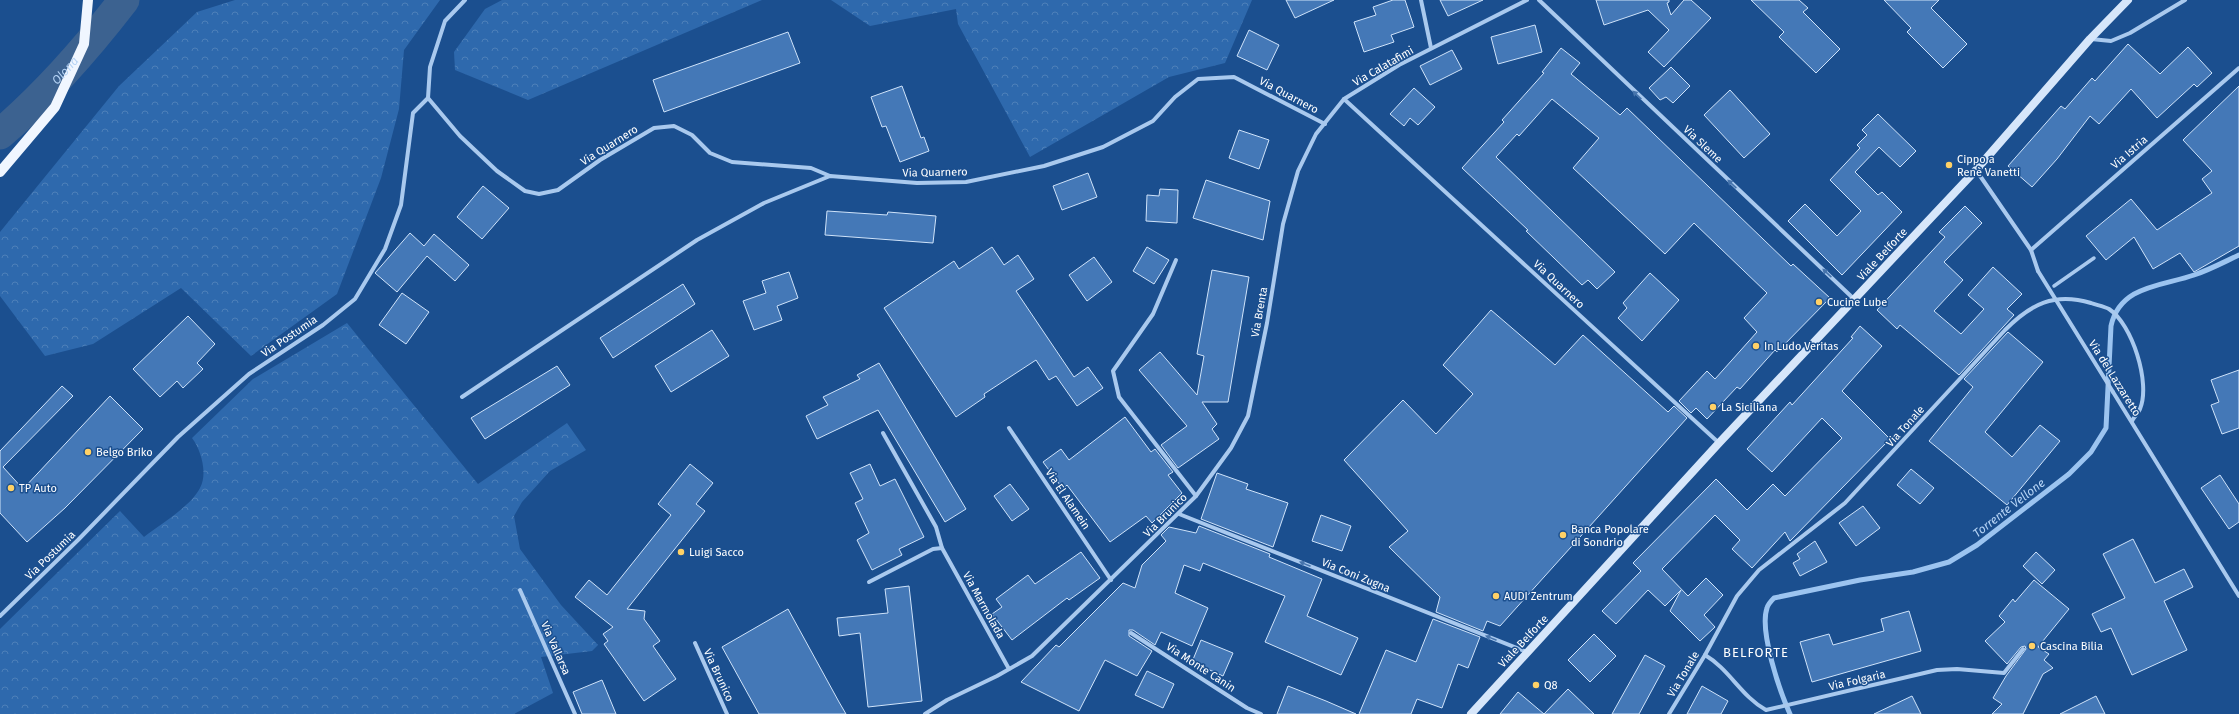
<svg xmlns="http://www.w3.org/2000/svg" width="2239" height="714" font-family="'Fira Sans',sans-serif">
  <style>
    .forest { fill: url(#forest-crowns) }
    .lines { fill: none; stroke-linecap: round; stroke-linejoin: round }
    .stream { stroke: #9cc4f0; stroke-width: 5 }
    .river { stroke: #3c6290; stroke-width: 31 }
    .building { fill: #4478b7; stroke: #cfe3fa }
    .pedestrian { stroke: #a9c9ee; stroke-width: 3.5 }
    .minor { stroke: #a9c9ee; stroke-width: 4 }
    .secondary { stroke: #d6e6fa; stroke-width: 8 }
    .primary { stroke: #f0f6ff; stroke-width: 10 }
    .minor-bridge { stroke: #a9c9ee; stroke-width: 4 }
    .oneway { fill: #4674ac }
    .poi-dot { fill: #ffd166; stroke: #1b4f8f; stroke-width: 1.5 }
    .labels { text-anchor: middle; stroke-width: 3; stroke-linejoin: round; paint-order: stroke }
    .street-label { font-size: 11px; fill: #fff; stroke: #1b4f8f }
    .poi-label { font-size: 11px; fill: #fff; stroke: #1b4f8f; text-anchor: start }
    .water-label { font-size: 12px; font-style: italic; fill: #b5d3f5; stroke: #1b4f8f }
    .quarter-label { font-size: 13px; letter-spacing: 1px; fill: #fff; stroke: #1b4f8f }
  </style>
  <defs>
    <pattern id="forest-crowns" width="20" height="18" patternUnits="userSpaceOnUse"><rect width="20" height="18" fill="#2e69ad"/><path d="M2 6a3 3 0 1 1 6 0M12 15a3 3 0 1 1 6 0" fill="none" stroke="#4d80b9"/></pattern>
  </defs>
  <rect width="100%" height="100%" fill="#1b4f8f"/>
  <g class="forest">
    <polygon points="235,0 440,0 404,50 399,109 381,178 337,294 251,356 181,288 93,344 45,356 0,296 0,232 119,86 197,12"/>
    <polygon points="502,0 762,0 528,100 455,70 454,52 485,9"/>
    <polygon points="831,0 1252,0 1225,63 1169,77 1030,157 958,24 956,9 870,26"/>
    <path d="M347,323L478,484L567,423L586,450L550,471L522,502L514,516L520,549L561,605L598,645L592,651L541,657L553,693L514,714H0V629L120,511L144,537C161,524 191,506 200,488C208,473 201,450 192,438L253,379Z"/>
  </g>
  <g class="lines">
    <path class="stream" d="M1790,714C1780,692 1759,631 1767,608C1768,604 1771,601 1774,598L1860,580L1913,572L1949,562L1977,545L2069,474L2091,452L2106,428L2111,326C2120,285 2163,286 2194,275C2209,270 2224,262 2239,255"/>
    <path class="river" id="s1" d="M0,134C46,95 87,48 124,0"/>
  </g>
  <g class="building">
    <polygon points="1286,0 1334,0 1295,18"/>
    <polygon points="1393,0 1405,0 1414,27 1391,35 1394,42 1364,52 1354,22 1376,15 1373,7"/>
    <polygon points="1440,0 1483,0 1448,16"/>
    <polygon points="1596,0 1669,0 1669,2 1667,3 1671,15 1684,0 1691,0 1711,18 1664,67 1648,52 1669,30 1648,10 1604,25"/>
    <polygon points="1751,0 1799,0 1808,8 1803,12 1840,49 1816,73 1779,37 1784,32"/>
    <polygon points="1884,0 1939,0 1931,8 1967,44 1943,68 1907,32 1911,28"/>
    <polygon points="1535,25 1542,52 1498,64 1491,37"/>
    <polygon points="1249,30 1279,45 1267,70 1237,56"/>
    <polygon points="788,32 800,63 664,112 653,80"/>
    <polygon points="2128,44 2160,74 2188,47 2212,73 2197,87 2194,84 2157,118 2131,89 2099,124 2090,116 2057,159 2032,187 2008,166 2061,106 2065,109 2092,78 2095,81"/>
    <polygon points="1561,48 1580,63 1571,74 1620,115 1627,108 1791,266 1793,264 1830,298 1777,352 1775,350 1740,389 1737,387 1707,419 1696,408 1691,413 1679,401 1707,371 1715,379 1757,332 1744,318 1767,293 1694,223 1665,254 1573,168 1599,138 1552,99 1519,136 1517,134 1496,157 1615,272 1597,289 1588,280 1582,285 1526,231 1528,230 1462,168 1504,122 1502,120 1544,73 1542,72"/>
    <polygon points="1452,50 1462,69 1430,85 1420,66"/>
    <polygon points="1671,67 1690,86 1673,103 1666,97 1660,100 1649,88"/>
    <polygon points="902,86 921,138 924,137 929,151 900,162 886,126 882,127 871,97"/>
    <polygon points="2239,86 2239,246 2194,272 2180,253 2153,269 2134,237 2106,260 2086,236 2131,199 2157,230 2212,193 2202,179 2212,171 2183,140"/>
    <polygon points="1414,88 1435,107 1418,125 1410,118 1404,126 1390,114"/>
    <polygon points="1730,90 1770,134 1744,158 1704,115"/>
    <polygon points="1878,114 1916,151 1900,167 1879,147 1855,172 1878,195 1882,192 1902,212 1842,275 1788,221 1805,204 1837,236 1861,211 1830,180 1860,148 1857,145 1867,135 1862,130"/>
    <polygon points="1239,130 1269,140 1259,169 1229,158"/>
    <polygon points="1088,173 1097,197 1062,210 1053,186"/>
    <polygon points="1206,180 1270,201 1263,240 1193,218"/>
    <polygon points="483,186 509,208 482,239 457,217"/>
    <polygon points="1160,189 1178,190 1177,223 1146,221 1147,195 1159,196"/>
    <polygon points="1965,206 1982,223 1944,262 1963,280 1934,311 1961,334 1984,309 1968,295 1993,267 2022,294 2007,309 2014,315 1959,375 1900,325 1897,329 1877,310 1945,237 1939,232"/>
    <polygon points="827,211 887,215 888,212 936,216 933,243 825,235"/>
    <polygon points="410,233 424,246 434,234 469,265 455,281 427,256 397,292 375,273"/>
    <polygon points="992,247 1004,265 1018,255 1034,279 1016,291 1074,377 1088,367 1103,388 1077,406 1056,376 1049,380 1036,360 984,394 985,397 956,417 884,308 954,261 959,269"/>
    <polygon points="1147,247 1169,260 1154,284 1133,271"/>
    <polygon points="1094,257 1112,282 1087,301 1069,275"/>
    <polygon points="1212,270 1249,277 1228,402 1202,402 1217,424 1212,429 1219,439 1178,468 1161,445 1187,426 1139,370 1160,352 1197,395 1204,356 1197,354"/>
    <polygon points="789,272 798,298 777,306 782,320 754,330 743,301 766,293 762,281"/>
    <polygon points="1650,273 1679,300 1642,341 1618,318 1627,308 1623,303"/>
    <polygon points="683,284 695,304 613,358 600,338"/>
    <polygon points="402,293 429,312 406,344 379,325"/>
    <polygon points="1491,310 1555,365 1583,335 1668,412 1674,406 1687,418 1500,626 1487,621 1483,631 1436,612 1440,597 1389,547 1408,531 1344,460 1403,400 1436,434 1473,394 1443,365"/>
    <polygon points="188,316 215,344 197,363 203,369 183,388 177,381 160,397 133,369"/>
    <polygon points="1860,326 1882,346 1842,391 1890,439 1790,541 1785,532 1752,568 1732,549 1740,540 1715,515 1662,569 1688,596 1706,578 1723,595 1704,615 1715,627 1700,641 1670,611 1681,590 1665,606 1648,590 1616,624 1602,611 1641,571 1633,563 1716,479 1747,510 1773,484 1785,496 1842,438 1822,418 1772,472 1747,449 1790,402 1792,405 1853,338 1851,337"/>
    <polygon points="712,330 729,356 671,392 655,366"/>
    <polygon points="2008,332 2043,362 1985,432 2012,457 2040,425 2060,441 2007,505 1929,441 1973,387 1964,379"/>
    <polygon points="879,363 966,509 945,522 878,410 817,439 806,416 828,405 823,397 860,379 857,375"/>
    <polygon points="557,366 570,385 485,439 471,418"/>
    <polygon points="2239,370 2239,428 2222,434 2211,405 2219,402 2211,380"/>
    <polygon points="62,386 73,396 3,467 23,489 110,396 143,429 65,508 27,542 0,513 0,451"/>
    <polygon points="1125,417 1151,452 1155,449 1173,472 1168,475 1182,493 1152,523 1146,516 1110,542 1067,485 1063,489 1043,462 1061,449 1069,460"/>
    <polygon points="690,464 713,483 696,504 705,511 627,609 645,611 644,619 660,641 653,646 676,679 644,701 604,644 608,641 603,634 613,627 575,597 589,580 607,595 671,515 658,504"/>
    <polygon points="870,464 880,486 895,479 924,537 899,549 902,555 872,570 857,540 869,533 855,503 863,499 850,473"/>
    <polygon points="1911,469 1934,488 1920,504 1897,485"/>
    <polygon points="1217,473 1248,484 1246,489 1288,503 1273,547 1201,519"/>
    <polygon points="2220,475 2239,504 2239,522 2229,529 2201,488"/>
    <polygon points="1010,484 1029,509 1012,521 994,496"/>
    <polygon points="1863,506 1880,528 1856,546 1839,523"/>
    <polygon points="1321,515 1351,526 1342,551 1312,541"/>
    <polygon points="1199,526 1270,554 1269,557 1322,579 1307,616 1358,638 1341,675 1265,642 1285,596 1203,563 1200,571 1184,565 1175,593 1208,608 1192,646 1161,632 1155,645 1133,630 1129,630 1129,636 1152,651 1137,676 1105,660 1079,711 1021,682 1056,645 1059,647 1123,583 1135,588 1142,565 1166,541 1161,535 1169,527 1196,533"/>
    <polygon points="2133,539 2155,583 2184,569 2193,587 2164,601 2187,650 2132,675 2111,628 2101,632 2092,614 2125,598 2103,554"/>
    <polygon points="1815,541 1827,562 1800,576 1793,563 1800,559 1797,554"/>
    <polygon points="1081,552 1100,578 1069,600 1067,598 1012,640 992,614 1002,607 996,599 1028,575 1035,584"/>
    <polygon points="2036,552 2055,570 2042,584 2023,566"/>
    <polygon points="2034,580 2069,609 2038,647 2049,654 2044,660 2053,668 2043,674 2023,714 1992,714 2002,704 1993,698 2006,676 2026,649 2025,646 2021,647 2007,664 1985,641 2005,622 1999,616 2013,599 2015,602"/>
    <polygon points="909,586 922,701 868,707 860,633 839,636 837,618 888,613 885,589"/>
    <polygon points="788,609 839,702 846,714 759,714 722,647"/>
    <polygon points="1909,611 1921,651 1812,682 1800,642 1829,634 1833,645 1884,631 1881,619"/>
    <polygon points="1433,619 1480,637 1468,668 1458,664 1442,708 1417,699 1411,714 1359,714 1386,650 1416,662"/>
    <polygon points="1594,634 1616,656 1590,682 1568,660"/>
    <polygon points="1201,640 1233,653 1223,676 1192,662"/>
    <polygon points="1645,655 1665,666 1639,714 1612,714"/>
    <polygon points="1147,671 1174,684 1163,708 1135,695"/>
    <polygon points="602,680 616,714 582,714 573,692"/>
    <polygon points="1288,686 1326,701 1356,714 1277,714"/>
    <polygon points="1702,686 1728,701 1721,714 1687,714"/>
    <polygon points="1568,689 1594,714 1544,714"/>
    <polygon points="1518,692 1544,714 1500,714"/>
    <polygon points="1912,696 1921,714 1874,714"/>
    <polygon points="2096,696 2105,714 2060,714"/>
  </g>
  <g class="lines">
    <polyline class="pedestrian" points="2054,286 2094,258"/>
    <g class="minor">
      <polyline points="1421,0 1431,48"/>
      <polyline points="1539,0 1855,300"/>
      <polyline points="2091,39 2111,41 2130,33 2185,0"/>
      <polyline points="428,98 460,136 497,171 525,191 539,194 558,190 600,160 654,128 674,126 692,135 710,153 732,162 811,168 830,176"/>
      <polyline points="1344,99 1399,65 1527,0"/>
      <polyline points="1976,170 2031,250 2038,271"/>
      <polyline points="2031,250 2239,68"/>
      <polyline points="1176,260 1153,314 1113,371 1119,397 1196,496"/>
      <polyline points="2113,392 2239,596"/>
      <polyline points="462,397 697,240 764,203 830,176 917,183 966,182 1044,166 1103,147 1153,121 1175,97 1198,79 1234,77 1325,124"/>
      <polyline points="1009,428 1111,580"/>
      <polyline points="883,433 936,527 942,548"/>
      <polyline points="1179,514 1527,652"/>
      <polyline points="869,582 933,549 942,548 1009,669"/>
      <polyline points="520,590 575,714"/>
      <polyline points="0,616 78,540 178,437 249,374 323,325 355,299 385,249 401,205 413,113 428,98 430,67 445,21 465,0"/>
      <polyline points="1131,633 1247,708 1261,714"/>
      <polyline points="695,643 727,714"/>
      <path d="M1705,655C1729,669 1742,697 1766,710L1937,670L1957,669L2004,673L2023,649"/>
      <polyline points="925,714 947,700 997,676 1032,656 1196,496 1231,448 1248,416 1267,323 1283,224 1298,171 1316,134 1344,99 1719,443"/>
      <path d="M1669,714L1705,655L1737,596L1759,570L1845,503L2005,330C2031,304 2054,292 2091,303C2096,305 2104,306 2109,309C2132,324 2151,383 2140,409C2138,413 2134,417 2132,421"/>
    </g>
    <polyline class="secondary" points="1471,714 1719,443 1976,170 2090,39 2128,0"/>
    <polyline class="primary" points="0,172 55,107 84,44 88,0"/>
    <polyline class="minor-bridge" points="2038,271 2113,392"/>
  </g>
  <defs><path id="oneway-solid" d="M-6-.8H1V-3.2L6.5 0L1 3.2V.8H-6Z"/></defs>
  <g class="oneway">
    <use href="#oneway-solid" transform="translate(1637 95) rotate(-137)"/>
    <use href="#oneway-solid" transform="translate(1732 184) rotate(-137)"/>
    <use href="#oneway-solid" transform="translate(1827 273) rotate(-137)"/>
    <use href="#oneway-solid" transform="translate(1305 564) rotate(-158)"/>
    <use href="#oneway-solid" transform="translate(1491 638) rotate(-158)"/>
  </g>
  <g class="poi-dot">
    <circle cx="1949" cy="165" r="4"/>
    <circle cx="1819" cy="302" r="4"/>
    <circle cx="1756" cy="346" r="4"/>
    <circle cx="1713" cy="407" r="4"/>
    <circle cx="88" cy="452" r="4"/>
    <circle cx="11" cy="488" r="4"/>
    <circle cx="1563" cy="535" r="4"/>
    <circle cx="681" cy="552" r="4"/>
    <circle cx="1496" cy="596" r="4"/>
    <circle cx="2032" cy="646" r="4"/>
    <circle cx="1536" cy="685" r="4"/>
  </g>
  <g class="labels">
    <g class="street-label">
      <text transform="translate(1383 66) rotate(-30)" y="4">Via Calatafimi</text>
      <text transform="translate(1289 95) rotate(28)" y="4">Via Quarnero</text>
      <text transform="translate(1703 144) rotate(43)" y="4">Via Sleme</text>
      <text transform="translate(609 145) rotate(-32)" y="4">Via Quarnero</text>
      <text transform="translate(2129 152) rotate(-41)" y="4">Via Istria</text>
      <text transform="translate(935 172) rotate(-1)" y="4">Via Quarnero</text>
      <text transform="translate(1882 254) rotate(-47)" y="4">Viale Belforte</text>
      <text transform="translate(1559 284) rotate(43)" y="4">Via Quarnero</text>
      <text transform="translate(1259 312) rotate(-80)" y="4">Via Brenta</text>
      <text transform="translate(289 336) rotate(-34)" y="4">Via Postumia</text>
      <text transform="translate(2115 378) rotate(58)" y="4">Via del Lazzaretto</text>
      <text transform="translate(1905 426) rotate(-48)" y="4">Via Tonale</text>
      <text transform="translate(1068 499) rotate(56)" y="4">Via El Alamein</text>
      <text transform="translate(1165 515) rotate(-45)" y="4">Via Brunico</text>
      <text transform="translate(50 555) rotate(-44)" y="4">Via Postumia</text>
      <text transform="translate(1356 575) rotate(22)" y="4">Via Coni Zugna</text>
      <text transform="translate(984 605) rotate(61)" y="4">Via Marmolada</text>
      <text transform="translate(1523 641) rotate(-47)" y="4">Viale Belforte</text>
      <text transform="translate(556 648) rotate(66)" y="4">Via Vallarsa</text>
      <text transform="translate(1201 667) rotate(33)" y="4">Via Monte Canin</text>
      <text transform="translate(1683 674) rotate(-59)" y="4">Via Tonale</text>
      <text transform="translate(719 675) rotate(65)" y="4">Via Brunico</text>
      <text transform="translate(1857 680) rotate(-13)" y="4">Via Folgaria</text>
    </g>
    <g class="poi-label">
      <text x="1957" y="163">Cippo a<tspan x="1957" dy="13">Renè Vanetti</tspan></text>
      <text x="1827" y="306">Cucine Lube</text>
      <text x="1764" y="350">In Ludo Veritas</text>
      <text x="1721" y="411">La Siciliana</text>
      <text x="96" y="456">Belgo Briko</text>
      <text x="19" y="492">TP Auto</text>
      <text x="1571" y="533">Banca Popolare<tspan x="1571" dy="13">di Sondrio</tspan></text>
      <text x="689" y="556">Luigi Sacco</text>
      <text x="1504" y="600">AUDI Zentrum</text>
      <text x="2040" y="650">Cascina Bilia</text>
      <text x="1544" y="689">Q8</text>
    </g>
    <g class="water-label">
      <text dy="4" stroke="none"><textPath href="#s1" startOffset="91">Olona</textPath></text>
      <text transform="translate(2009 508) rotate(-38)" y="4">Torrente Vellone</text>
    </g>
    <g class="quarter-label">
      <text x="1756" y="657">BELFORTE</text>
    </g>
  </g>
</svg>
